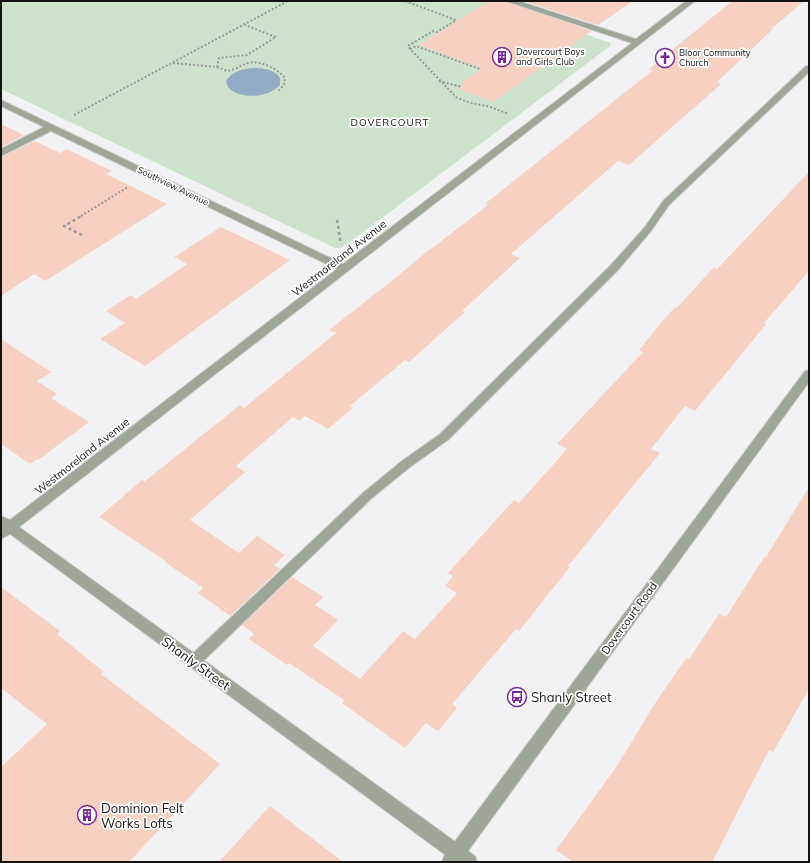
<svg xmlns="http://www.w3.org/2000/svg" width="810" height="863" font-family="Mulish,sans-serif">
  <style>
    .green { fill: #cce2cb }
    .water { fill: #92acc7 }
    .building { fill: #f8d0c1 }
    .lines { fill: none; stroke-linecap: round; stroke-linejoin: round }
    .service-casing { stroke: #ceced1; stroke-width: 2 }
    .minor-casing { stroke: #ceced1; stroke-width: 2 }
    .tertiary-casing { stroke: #ceced1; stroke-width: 2 }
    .path-far1 { stroke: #98989a; stroke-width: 2; stroke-dasharray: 2 2; stroke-linecap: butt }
    .path { stroke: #98989a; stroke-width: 2.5; stroke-dasharray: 3 3; stroke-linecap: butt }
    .service { fill: #9ea697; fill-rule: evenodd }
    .minor { fill: #9ea697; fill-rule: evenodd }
    .tertiary { fill: #9ea697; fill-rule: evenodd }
    .labels { text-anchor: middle; stroke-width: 3.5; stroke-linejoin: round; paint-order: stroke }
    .far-poi-label { font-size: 9px; fill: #131314; stroke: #fff; text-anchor: start }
    .far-street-label { font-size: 9px; fill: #131314; stroke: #fff }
    .far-neighbourhood-label { font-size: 10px; letter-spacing: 1px; fill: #131314; stroke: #fff }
    .street-label { font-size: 11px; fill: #131314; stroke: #fff }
    .near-street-label { font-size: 13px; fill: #131314; stroke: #fff }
    .near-poi-label { font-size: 13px; fill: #131314; stroke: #fff; text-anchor: start }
  </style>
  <rect width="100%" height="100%" fill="#f2f2f5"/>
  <polygon class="green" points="1,1 486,1 611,43 610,46 362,233 341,248 335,248 1,89"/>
  <path class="water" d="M252,68C262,68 275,69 280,78V85C268,98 240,100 228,87L226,81C231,72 242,69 252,68Z"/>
  <g class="building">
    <polygon points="489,1 505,1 591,31 493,102 459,89 464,85 460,84 482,68 419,45"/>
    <polygon points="523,1 633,1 598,25"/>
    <polygon points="732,1 804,1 771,29 773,29 717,82 721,84 629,165 618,161 511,254 520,258 462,311 465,312 409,362 405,360 350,406 353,408 328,429 305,416 300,421 293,417 236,466 245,472 190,520 239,553 257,536 285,555 274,565 280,569 230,616 198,593 203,588 166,563 167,562 99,517 142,480 144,482 240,405 244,408 336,333 329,330 398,276 430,249 431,249 488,205 486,203 653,70 649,69"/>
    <polygon points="1,124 24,135 1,147"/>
    <polygon points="35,141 60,153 67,149 112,171 106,174 167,204 45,281 34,274 1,296 1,157"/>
    <polygon points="809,172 809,271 764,323 766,324 695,411 685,406 651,449 660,453 568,566 570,567 519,631 516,629 452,704 457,708 438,731 426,723 405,748 342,703 344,700 289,663 287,665 249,639 254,634 242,625 292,577 323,597 315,605 338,620 313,646 360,679 403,631 415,639 457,593 445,586 453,576 448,573 514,500 519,503 567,449 557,444 643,352 639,350 661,323 675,307 677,308 714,267 717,269"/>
    <polygon points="221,227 290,260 145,366 100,339 125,323 106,311 131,295 136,299 187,264 174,257"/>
    <polygon points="1,339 51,372 37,381 57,394 51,398 89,422 38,460 37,459 30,464 1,444"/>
    <polygon points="809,487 809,689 773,752 769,750 712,862 573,862 556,850 617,766 654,705 686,658 689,659 719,614 726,617 765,556 766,557"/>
    <polygon points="1,587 60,631 57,634 104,672 101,674 220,764 129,862 1,862 1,767 47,724 1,688"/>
    <polygon points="270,806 343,862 219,862"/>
  </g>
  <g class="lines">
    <g class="service-casing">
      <polygon id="service" points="806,66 809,66 809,72 669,205 651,231 618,270 448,440 410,467 372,498 198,666 193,668 188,666 186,662 188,658 364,492 402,461 440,434 610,266 645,227 663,201"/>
    </g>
    <g class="minor-casing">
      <polygon id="minor" points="506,1 518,1 636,39 686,1 695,1 19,527 475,856 477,862 455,862 10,534 1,539 1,516 10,520 337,269 51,131 1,156 1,149 44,127 1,106 1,100 343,264 632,43"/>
    </g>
    <g class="tertiary-casing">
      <polygon id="tertiary" points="809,370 809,382 460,862 442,862 444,856 805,371"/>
    </g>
    <g class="path-far1">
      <polyline points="405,1 456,20 437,32 433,31 408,46 410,49 456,97 470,103 487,106 509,114"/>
      <polyline points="410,49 416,46 480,69"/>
      <polyline points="173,63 217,67 219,58 247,55 276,37 245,25"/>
      <path d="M217,67L227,71C235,70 241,65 248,63C260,60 277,68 285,78L284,85L278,91"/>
      <polyline points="439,81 462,87"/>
      <polyline points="74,115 288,1"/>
      <polyline points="81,216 128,187"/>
    </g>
    <g class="path">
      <polyline points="337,220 341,244"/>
      <polyline points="82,235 64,226 83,215"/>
    </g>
    <use href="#service" class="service"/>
    <use href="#minor" class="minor"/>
    <use href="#tertiary" class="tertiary"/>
  </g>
  <defs>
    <g id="building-ring" transform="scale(1)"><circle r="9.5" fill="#fff" stroke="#792899" stroke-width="1.5"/><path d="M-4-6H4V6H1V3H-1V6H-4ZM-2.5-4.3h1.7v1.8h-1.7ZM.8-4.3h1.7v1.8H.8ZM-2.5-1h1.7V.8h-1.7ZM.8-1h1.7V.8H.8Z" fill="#792899"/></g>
    <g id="church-ring" transform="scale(1)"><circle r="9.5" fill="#fff" stroke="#792899" stroke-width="1.5"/><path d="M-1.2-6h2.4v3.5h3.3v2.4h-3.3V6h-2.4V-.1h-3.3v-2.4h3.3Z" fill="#792899"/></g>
    <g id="bus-ring" transform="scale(1)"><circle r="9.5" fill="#fff" stroke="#792899" stroke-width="1.5"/><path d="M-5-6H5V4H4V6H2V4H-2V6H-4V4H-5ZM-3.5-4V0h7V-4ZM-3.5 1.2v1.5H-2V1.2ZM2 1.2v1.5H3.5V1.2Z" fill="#792899"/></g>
  </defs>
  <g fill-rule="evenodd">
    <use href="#building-ring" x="502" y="57"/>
    <use href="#church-ring" x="665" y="58"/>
    <use href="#bus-ring" x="517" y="697"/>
    <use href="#building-ring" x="87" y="815"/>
  </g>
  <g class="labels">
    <g class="far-poi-label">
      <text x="516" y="55">Dovercourt Boys<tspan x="516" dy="10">and Girls Club</tspan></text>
      <text x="679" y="56">Bloor Community<tspan x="679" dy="10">Church</tspan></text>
    </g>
    <g class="far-street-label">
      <text transform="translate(173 186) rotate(26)" y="3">Southview Avenue</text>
    </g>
    <g class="far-neighbourhood-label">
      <text x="390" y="126">DOVERCOURT</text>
    </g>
    <g class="street-label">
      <text transform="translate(339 258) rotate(-38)" y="4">Westmoreland Avenue</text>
      <text transform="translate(82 456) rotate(-38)" y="4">Westmoreland Avenue</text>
      <text transform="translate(629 618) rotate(-54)" y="4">Dovercourt Road</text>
    </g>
    <g class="near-street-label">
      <text transform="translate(196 663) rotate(36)" y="5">Shanly Street</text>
    </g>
    <g class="near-poi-label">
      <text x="531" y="702">Shanly Street</text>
      <text x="101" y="813">Dominion Felt<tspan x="101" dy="15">Works Lofts</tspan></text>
    </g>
  </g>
  <rect width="810" height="863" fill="none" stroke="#131314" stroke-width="4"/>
</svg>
